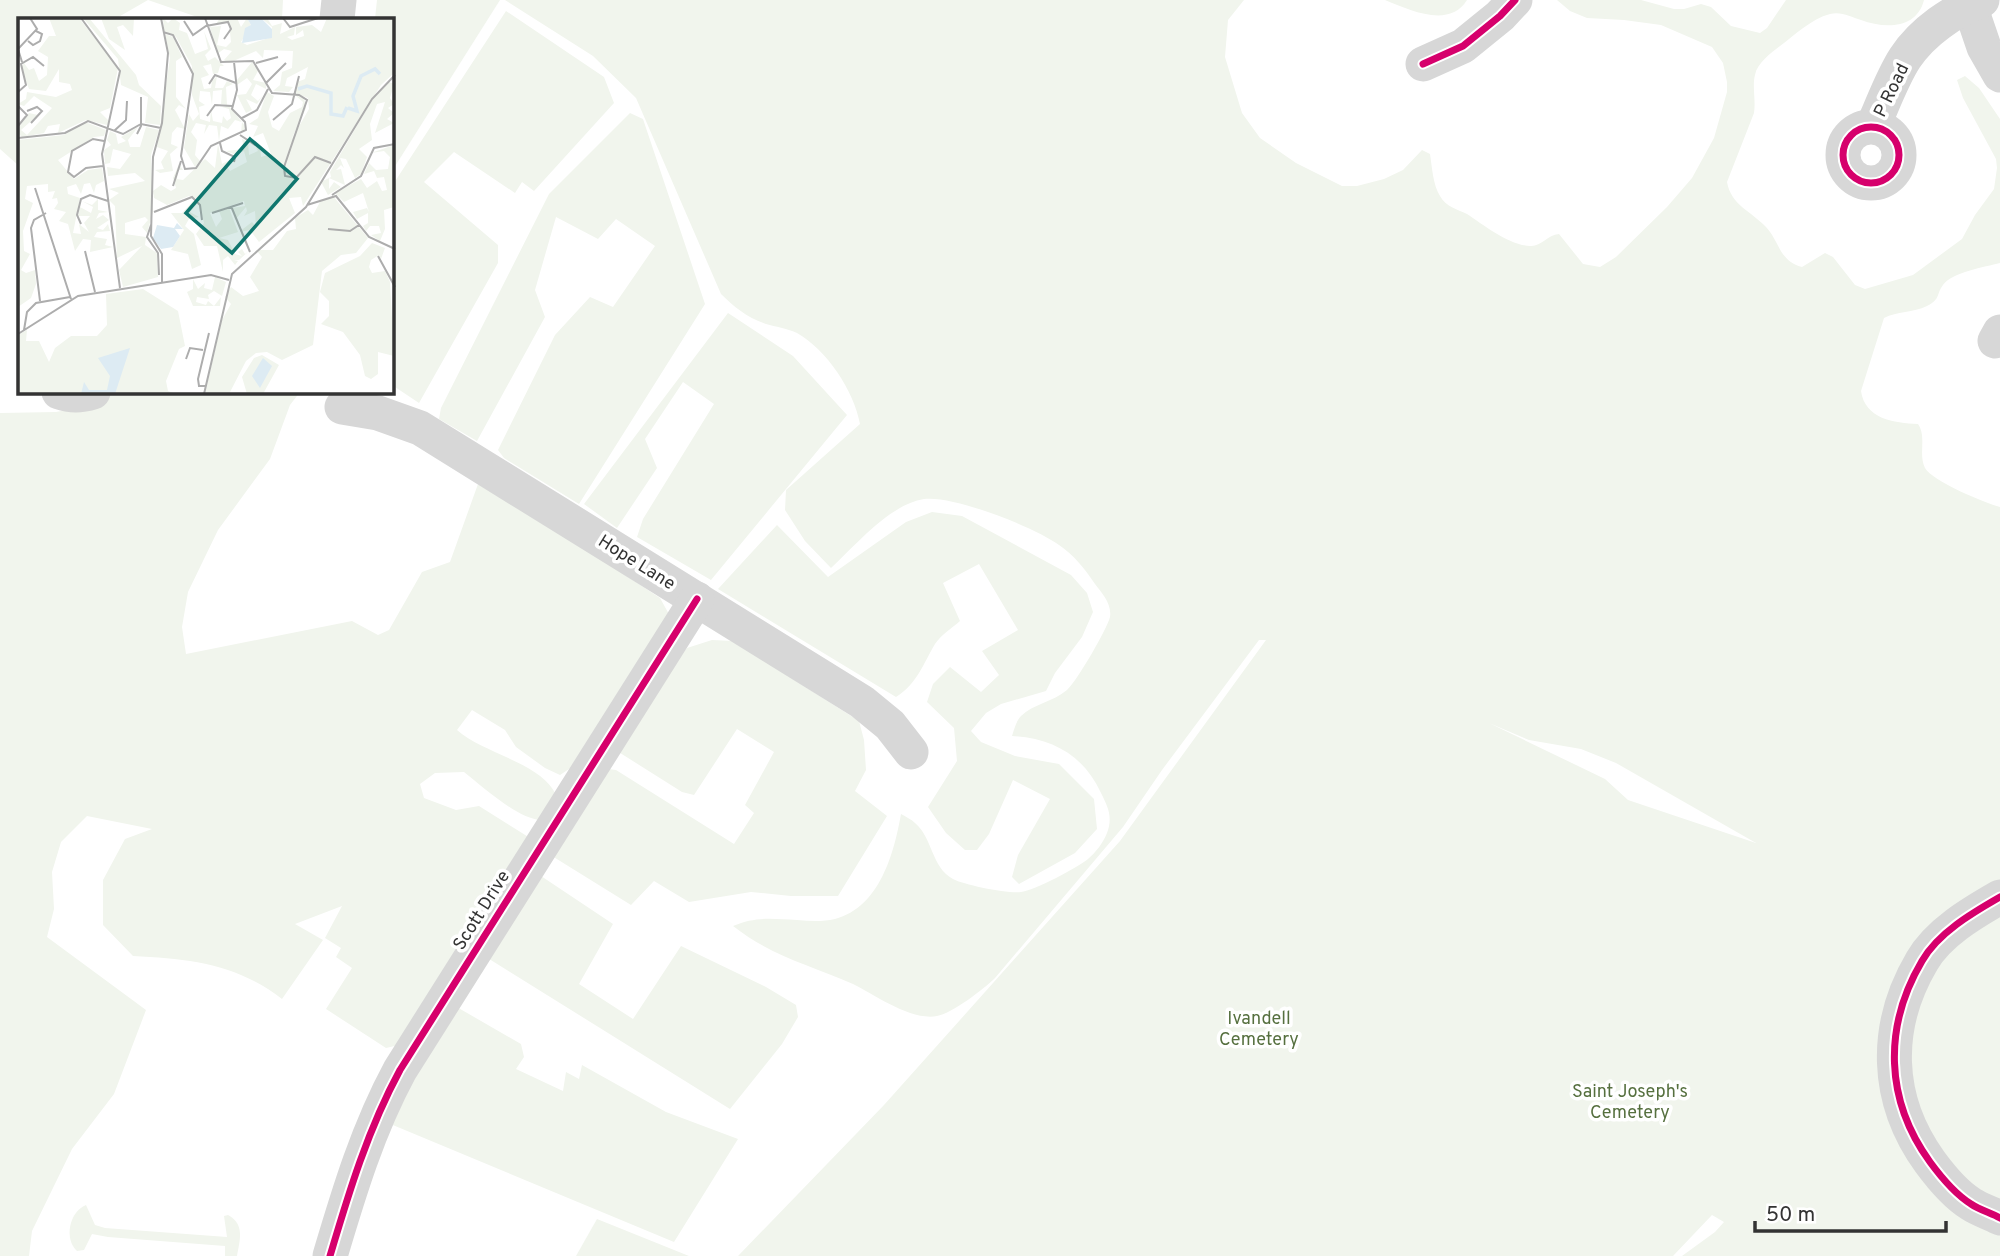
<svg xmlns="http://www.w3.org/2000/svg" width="2000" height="1256" font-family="Overpass,sans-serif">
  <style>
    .green { fill: #f1f5ed; fill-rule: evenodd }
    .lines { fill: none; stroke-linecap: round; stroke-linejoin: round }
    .minor { stroke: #d7d7d7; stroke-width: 35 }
    .cycleway-casing { stroke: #fff; stroke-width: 11 }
    .cycleway { stroke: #d6006c; stroke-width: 7 }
    .labels { text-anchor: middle; stroke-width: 7; stroke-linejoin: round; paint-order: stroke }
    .street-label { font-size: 18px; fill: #333; stroke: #fff }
    .park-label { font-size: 18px; fill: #56703f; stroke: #fff }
    .inset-river { fill: none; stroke: #ddebf3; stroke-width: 3.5 }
    .inset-road { fill: none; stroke: #adadad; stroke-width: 2 }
    .view { fill: #0f766e; fill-opacity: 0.15; stroke: #0f766e; stroke-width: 3.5 }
    .inset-edge { fill: none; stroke: #333; stroke-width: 3.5 }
  </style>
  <rect width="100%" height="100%" fill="#fff"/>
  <g class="green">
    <polygon points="0,0 283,0 282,19 203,19 148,0 115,19 19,19 19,166 0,149"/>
    <polygon points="377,0 500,0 392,171 392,19 375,19"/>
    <path d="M505,0H1244L1228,20L1225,57L1242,113L1260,138L1296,163L1342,186H1357L1384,179L1403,170L1422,150L1430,154C1432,167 1433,185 1440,196C1446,207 1457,209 1467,214C1484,225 1508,245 1530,246C1541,247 1547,235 1559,234L1583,264L1600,267L1616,257L1667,207L1692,178L1714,138L1727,92V82L1723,63L1712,47L1661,25L1624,20L1587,18L1570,11L1557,0H1641L1674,9H1684L1701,4L1711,7L1731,26L1760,33L1767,28L1786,0H1924C1917,29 1885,29 1861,20C1851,17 1841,11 1830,14C1811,19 1795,35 1780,46C1771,53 1757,63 1755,75C1752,86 1756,100 1754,113L1727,182C1731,205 1751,211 1766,227C1780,242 1779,261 1802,267L1825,253L1833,257L1855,285L1865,289L1913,275L1962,239L1975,215L1994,189L1997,168L1996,159L1963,98L1957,80L1965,76L1979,88L2000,119V263C1985,267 1952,272 1943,285C1936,294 1941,299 1927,306C1913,313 1897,311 1884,318L1861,391C1865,419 1894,423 1918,424C1927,437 1918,454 1925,468C1932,481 1985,503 2000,507V1256H1682L1715,1232L1724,1222L1712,1215L1673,1256H738L884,1105L1120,841L1266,640H1259L1162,770L1123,827L995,978C984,989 951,1014 937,1016C911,1021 875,995 853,984C808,964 773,957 733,926C756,916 773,919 797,920C810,921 822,922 835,919C880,907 894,853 901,814C906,817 911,819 915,823C933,838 931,867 953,879C964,885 1009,894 1021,892C1034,891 1078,867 1088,859C1096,852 1103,843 1107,833C1113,817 1108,807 1101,793C1084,756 1053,738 1012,736C1014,730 1016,721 1021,716C1033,704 1053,702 1067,690C1077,681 1107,629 1110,617C1112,604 1102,593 1095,584C1085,569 1074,555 1059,545C1034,527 953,495 924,499C890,504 855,546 831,568L805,541L785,510L786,490L860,424C854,391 827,350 797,333C786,328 776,327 766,324C748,318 734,307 721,294L636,98L593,56ZM1489,723L1529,740L1581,749L1616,763L1756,843L1628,800L1605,779Z"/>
    <path d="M1385,0H1467C1449,29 1410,10 1385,0Z"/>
    <polygon points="506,11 604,77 614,103 534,191 522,182 515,193 454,152 424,182 498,245 498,263 419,403 392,385 392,186"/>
    <polygon points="630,113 643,119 705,304 579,504 504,458 498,450 555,335 590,297 613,307 655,246 616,219 598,239 556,217 535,290 545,317 477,441 439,419 441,408 549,194"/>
    <polygon points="728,313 793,356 847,415 711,580 637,537 643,519 714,404 683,382 645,439 657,468 617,528 584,504"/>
    <path d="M104,392H300L290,405L270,459L218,530L188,592L182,627L186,654L352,621L378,635L389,630L422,572L450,562L478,484L578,544L660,598L670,616L575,765L560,775L545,768L516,747L505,730L472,710L457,730C484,754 542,763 556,795L542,820C520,821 482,786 464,772L435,773L420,784L424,798L456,810L479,806L530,838L399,1045L386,1048L326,1009L352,968L336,957L341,948L325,938L342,906L295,924L323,940L282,999C235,963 190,959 133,956L103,925V880L125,839L152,829L87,816L61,842L52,872L54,909L47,937L146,1010L114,1094L72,1149L32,1231L29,1256H0V413L56,412L88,406Z"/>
    <path d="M932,512L962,516L1071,575L1087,593L1093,612L1082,637L1055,673L1046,691L1001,704L986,713L971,731L981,742L1015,756L1059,764L1094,799L1097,829L1075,853L1019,884L1012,877L1018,855L1050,799L1013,780L989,834L977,850H965L946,833L928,807L957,761L954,728L927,702L933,684L950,667L981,692L999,675L982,651L1018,630L979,564L943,583L960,621C952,628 941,635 935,644C923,664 917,684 896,697L718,589L777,525L828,577L906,522Z"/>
    <polygon points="712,640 733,641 859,721 864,740 866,770 855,791 887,816 838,896 791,896 751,892 689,902 654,881 631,905 552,856 608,769 616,770 734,844 754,813 745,805 774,752 737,729 694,795 682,792 617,751 667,672 687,648"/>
    <polygon points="541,876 613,924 579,984 633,1019 681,946 766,987 796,1005 798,1017 782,1044 730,1109 486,957"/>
    <polygon points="455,1006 521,1044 524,1057 516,1069 563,1091 566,1072 579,1079 582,1065 666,1112 738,1139 674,1242 388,1123"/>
    <path d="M86,1205L95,1225L105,1228L227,1237L224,1216L228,1215C245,1224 240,1240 237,1256H225V1246L108,1237L92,1234L84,1250L77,1251C64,1239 69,1212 86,1205Z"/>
    <polygon points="597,1219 689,1256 576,1256"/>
  </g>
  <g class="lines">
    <g class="minor">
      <polyline points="1968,0 1984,47 2000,75"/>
      <polyline points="337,19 339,0"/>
      <polyline points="1423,64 1463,46 1500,16 1515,0"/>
      <path d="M1873,126C1883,104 1892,78 1905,58C1923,31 1953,11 1982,0"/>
      <circle cx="1871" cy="155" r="28"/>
      <polyline points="1995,341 2000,332"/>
      <path d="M59,392C71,396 80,396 93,392"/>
      <polyline points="342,407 378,413 420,428 862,702 890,725 911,752"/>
      <path d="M2000,897C1972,913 1938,933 1922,961C1883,1027 1885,1100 1930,1162C1941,1177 1955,1194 1971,1204C1980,1210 1991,1213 2000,1218"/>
      <path d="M330,1256C349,1192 368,1129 400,1070L697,599"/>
    </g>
    <g class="cycleway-casing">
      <g id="cycleway">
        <polyline points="1423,64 1463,46 1500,16 1515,0"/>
        <circle cx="1871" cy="155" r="28"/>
        <path d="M2000,897C1972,913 1938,933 1922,961C1883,1027 1885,1100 1930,1162C1941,1177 1955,1194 1971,1204C1980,1210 1991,1213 2000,1218"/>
        <path d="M330,1256C349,1192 368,1129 400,1070L697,599"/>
      </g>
    </g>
    <use href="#cycleway" class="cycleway"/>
  </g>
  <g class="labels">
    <g class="street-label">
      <text transform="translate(1891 90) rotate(-64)" y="6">P Road</text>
      <text transform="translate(637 562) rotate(32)" y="6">Hope Lane</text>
      <text transform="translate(481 910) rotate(-58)" y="6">Scott Drive</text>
    </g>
    <g class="park-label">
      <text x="1259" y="1024">Ivandell<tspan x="1259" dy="21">Cemetery</tspan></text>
      <text x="1630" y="1097">Saint Joseph's<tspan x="1630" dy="21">Cemetery</tspan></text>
    </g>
  </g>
  <g transform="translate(18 18)">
    <rect width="376" height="376" fill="#fff"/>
    <path d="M31,0H61L100,50L92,90L82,94L91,103L89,107L68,102L40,115L42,106L30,108L26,115L4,119L1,116L0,110L11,95L20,97L3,112L9,117L34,90L16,78L6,88L0,86L8,81L9,74L38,79L54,72L52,66L41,64V51L28,73L11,71L3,50L6,45L11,52L16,50L21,63L29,57L30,39L20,33L31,18H38ZM65,0H71L118,57L121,67L143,88L142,107L127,105L130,79L103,67L100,41ZM83,0H116L115,18L105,7L99,9L107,32L91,21ZM145,0L150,5L155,0L162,5L161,12L169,15L177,36L190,31L186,13L193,31L187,37L190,43L197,39L206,48H215H202L200,55L195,56L193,46L185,48L191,57L183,60L186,71L193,70L194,63L199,58L197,70H205L209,63L215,66L208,69L209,87L203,86L204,72L195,73L194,87L192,74L182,73L181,83L187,87L181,89L182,101L192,104L193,92L195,103L204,105L205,98L209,103L213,100L211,91L204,89L211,88L228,109L223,115L224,104L217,102L210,111L203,108L201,123L199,108L191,107L186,116L188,107L178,105L173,114L179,122L177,137L182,143L177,149L166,130L171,96L175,103L181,96L174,77V48L158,19L146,13ZM202,0H219L223,9L229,0L233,7L223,24L229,27L254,19V9L243,0H249L254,8L264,5L262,16L277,9L276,17L269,19L274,22L286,18L285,12L278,17V9L294,7L303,14L309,0H376V55L363,67L285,188L283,179L271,180L277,195L241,224L232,212L221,214L234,204L238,209L237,193L226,198L229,193L228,189L217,202L214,190L227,188L226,183L192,195L198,209L204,201L201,193L211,190L220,214L201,220L210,222L217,236L224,238L220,234L224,231L227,236L231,233L221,242H216L220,243L217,247L210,238L205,242V254L199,228H186L178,216L186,205L180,181L171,178L149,187L136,180L135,173L143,167L153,173L158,170L155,160L161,146L165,152H160L159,161L165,162L187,141L197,150L200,126L204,146L215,140L208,147L212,153L229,144L226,133L218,137L208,133L226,131L224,121L230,124L231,137L240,133L235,124L242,128L243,139L253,136L245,115L235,119L240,108L231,106L240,100L249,74L256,78L250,94L254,109L261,113L272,95L284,89L285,84L277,77L286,80L288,90L273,122L291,91L290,80L277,75L279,64L287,61L290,49L269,60L267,68L275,69L271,74L255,73L262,67L264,54L274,50L275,33L246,32L245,40L238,33L211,45L206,42L214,33L206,31L199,36L192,9L203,8L199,27L208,29L213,24L211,4L198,6ZM147,16L155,19L164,39L158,43V79L168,91L161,87L157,92L167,111L159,109L154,115L153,126L160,129L152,136L155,153L142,155L137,152L146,151L143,144L150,133L139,129L152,40ZM234,44L240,53L235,62L248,65V71L238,66L233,77L240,83L245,77L239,86L228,81L234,92L228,95L219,77L228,76L234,66L229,60L219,67V62ZM371,64L376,66L372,80L376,86L370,90L376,95L369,101L376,105L357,115L367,84L359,86L352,106L354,122L341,131L349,139L343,156L337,160L328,141L322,140L326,150L323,147L318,152L323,151L327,167L311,160V171L316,164L323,169L310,177L303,164L313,159L312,154L357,77ZM67,104L88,112L86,118L76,119L40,142L56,161L70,152L84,150L86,163L78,167L76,175L72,165L66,166L63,176L58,166L49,169L50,176L62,180L55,215L63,216L61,206L71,214L66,205L72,198H60L62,189L73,195L75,189L64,183L74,187L80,181V192L90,194L81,195L78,201L85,197L91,202L79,210L85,212L90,206L92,213L79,214L76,219L89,221L87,227L95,229L72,234L73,222L65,221L57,233L50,206L41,203L48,194L36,191L40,185L39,180L34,181L37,173L30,174V166L9,168L7,181L15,185L5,213L6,233L12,236L3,252L8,255L17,252L18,266L13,280L0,289V122L46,117ZM120,109L110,122L112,129H122L128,109L141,112L133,137L135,194L129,215L124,209L130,202L127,199L107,205V216L128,219L127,227L139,235L140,259L105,269L101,252L124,228L99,240L97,188L91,182L101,175L91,171L127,163L117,155L90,158L89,149L102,151L113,136L95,131L92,145L87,146L86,132L93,127L89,122L92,113L98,116L100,126L108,123L103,119ZM376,127V189L366,192L367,211L362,223L353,217L363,215L361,208H352L348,213L345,208L350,205V195L339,201L335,194L349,190L351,194L345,175L326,184L317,175L343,161L349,170L359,163L364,173L369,172L366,159L359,160L356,153L346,156L351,145L358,152L370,151L372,139L366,133L353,135ZM315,178L350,220L338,235L323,237L304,253L295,327L264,342L249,334L238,335L228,343L211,376H187L204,302L213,286L207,279L213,269L225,278L241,273L232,259L244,239L238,232H255L269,213L278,211L277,200L290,192L295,197L302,184ZM175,183L179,186L172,194L181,199L171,201L167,208L176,216L183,247L174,251L170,236L153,232L166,212L153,195H164ZM354,225L367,230L363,241L361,237L353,242L351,249L354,255L367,253L372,264L376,338L360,334V356L353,361L347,358L342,337L325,314L303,306L311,298V283L302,274L307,255L342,238ZM197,259L208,264L204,278L196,273L190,277L191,281L179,279L178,284L188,287L190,283L196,288L203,279L202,288H175L169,274L175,271V261L180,271L187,265L186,270L194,272ZM125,271L160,293L167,328L161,331L148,363L150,373L158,376H0V317L9,312L8,323H21L31,344L37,330L53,318H79L89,307L88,276ZM244,337L261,347L245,376H229L224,359L236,340Z" fill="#f1f5ed"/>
    <path d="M229,0H243L254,11V20L224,25L227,10L233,7ZM159,205L165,211H157L162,218L155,229L143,231L135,220L139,207L156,210ZM112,330L97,376H63L66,364L71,372H89L92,358L80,340ZM245,340L254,348L242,370L234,358Z" fill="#ddebf3"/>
    <path class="inset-river" d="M280,71L289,68L313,75V96L325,98L329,89M330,90L339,93L335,78L343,58L357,51L362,56"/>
    <path class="inset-road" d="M63,0L102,53L84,136L102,270M143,0L150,35L144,105L135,139L133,218L144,236V264M187,0L203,44L235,43L254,75L281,77L289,82L266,149L267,158L278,160L297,139L313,145M265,0L272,9L300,0M166,3L175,17L188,8L210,4L213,11L206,21M145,14L155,17L175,56L163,138L167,151L178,150L193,128L228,112L227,104L214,91L219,72L216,44M10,23L15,27L22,23L24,16L18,13M4,44L0,31L19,11L12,0M238,45L260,39M248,65L268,45M191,66L197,57L218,65M0,74L8,67L3,46L15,39L26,48M0,88L9,97L0,108M9,93L19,89L24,93L13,105M189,98L197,87L214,88M224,100L239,92L250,71M255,102L274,86L281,58M121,112L119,116L123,108V79M96,113L108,102L109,83M222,117L245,132M0,120L47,115L70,103L105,116L123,106L143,110M202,125L204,133L217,139L216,144M85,148L68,150L56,159L50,154L54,133L75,121L86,123M155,168L163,143M17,170L53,281M314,177L343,158L356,130L377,126M289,187L318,178L351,219L377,231M213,188L232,234M136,194L174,179L182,187L184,202M194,195L225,185M63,206L59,197L63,181L72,177L90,183M133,207L129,219L140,235L141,257M310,211L332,213L341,207M67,233L77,274M360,238L377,269M22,283L13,210L16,202L28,195M6,312L9,294L18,285L52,279M0,316L60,278L193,257L211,262M168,341L172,330L185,332M187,368H181L180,361L191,315M186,376L214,256L288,189L354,81L377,57"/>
    <path class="view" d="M232,121L279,161L214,235L168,195Z"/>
    <rect width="376" height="376" class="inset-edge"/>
  </g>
  <path d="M1755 1221v10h191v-10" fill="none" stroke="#333333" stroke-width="3.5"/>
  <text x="1766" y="1221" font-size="21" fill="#333333" stroke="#ffffff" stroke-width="5" paint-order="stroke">50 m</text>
</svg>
